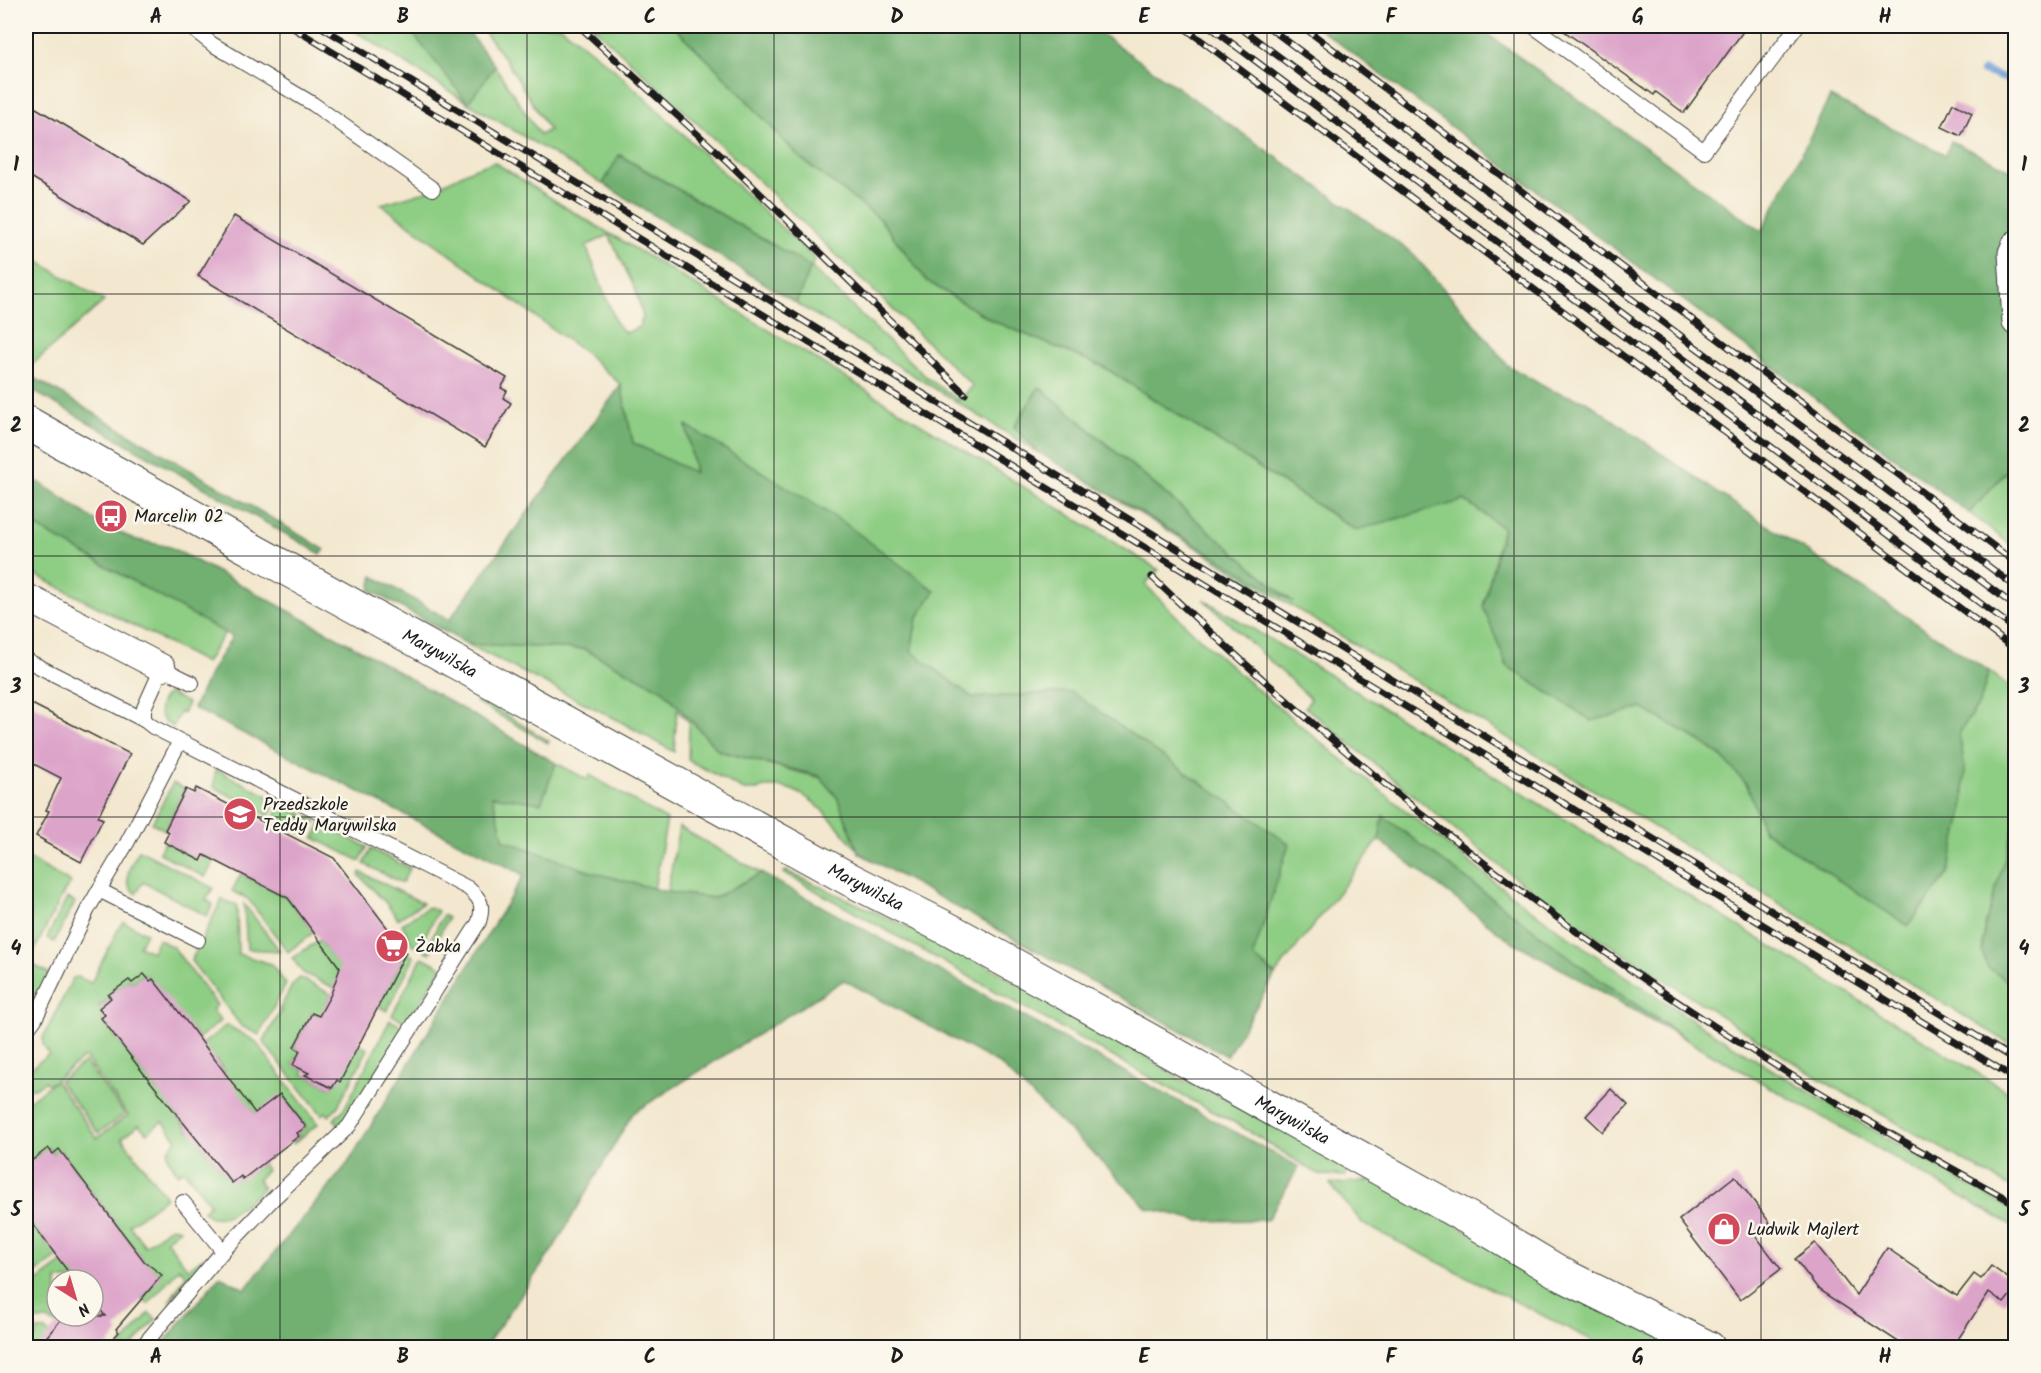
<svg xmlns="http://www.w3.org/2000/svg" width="2041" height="1373" font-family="Kalam,sans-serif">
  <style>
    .green { fill: #8ecd84; stroke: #557450; stroke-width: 1.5; fill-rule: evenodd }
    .forest { fill: #72b072; stroke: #476647; stroke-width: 1.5 }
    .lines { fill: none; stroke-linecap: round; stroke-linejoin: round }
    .stream { stroke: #6d9cd6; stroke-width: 8 }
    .building { fill: #dda4ca }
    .lane-casing { stroke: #3c3b37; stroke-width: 16 }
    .street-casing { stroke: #3c3b37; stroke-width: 29 }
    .secondary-casing { stroke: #3c3b37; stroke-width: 35 }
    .lane { stroke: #fff; stroke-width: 14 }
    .street { stroke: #fff; stroke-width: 27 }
    .secondary { stroke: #fff; stroke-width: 33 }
    .rail-casing { stroke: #1c1c1c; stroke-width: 7 }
    .rail { stroke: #fbf7ec; stroke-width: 4.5; stroke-dasharray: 14; stroke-linecap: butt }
    .grid { fill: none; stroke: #1c1c1c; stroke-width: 1.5; stroke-opacity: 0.55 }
    .labels { text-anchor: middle; stroke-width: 5; stroke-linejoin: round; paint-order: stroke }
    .poi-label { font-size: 18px; fill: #1c1c1c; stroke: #fbf7ec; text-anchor: start }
    .street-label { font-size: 18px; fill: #1c1c1c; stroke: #fbf7ec }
    .neatline { fill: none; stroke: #1c1c1c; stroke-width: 2 }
    .grid-label { font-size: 20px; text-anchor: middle; font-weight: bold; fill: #1c1c1c }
  </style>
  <rect width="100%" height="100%" fill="#fbf7ec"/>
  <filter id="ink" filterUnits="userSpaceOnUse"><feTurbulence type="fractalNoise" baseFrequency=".0167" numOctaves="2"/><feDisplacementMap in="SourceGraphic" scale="12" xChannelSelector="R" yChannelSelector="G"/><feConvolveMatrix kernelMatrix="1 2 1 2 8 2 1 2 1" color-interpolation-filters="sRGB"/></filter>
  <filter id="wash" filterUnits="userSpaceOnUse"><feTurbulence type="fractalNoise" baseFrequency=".008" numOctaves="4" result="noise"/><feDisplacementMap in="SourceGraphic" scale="24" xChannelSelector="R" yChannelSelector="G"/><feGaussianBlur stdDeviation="1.35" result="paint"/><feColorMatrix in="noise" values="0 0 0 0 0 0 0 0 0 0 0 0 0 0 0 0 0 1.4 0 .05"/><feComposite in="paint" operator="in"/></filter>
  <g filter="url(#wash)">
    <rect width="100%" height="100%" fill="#f3e8cf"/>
    <g class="green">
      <path d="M347,26H404L490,73L495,66L540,135L549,130L507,62L480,26H560L614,69L815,259L811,267L926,377L959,400L973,386L754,176L592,26H673L727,79L800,158L880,219L927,281L991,320L1104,367L1355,530L1464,500L1503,528L1483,607L1591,721L1642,708C1679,729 1720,747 1746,784C1755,797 1759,817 1764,832L1965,769L1959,733L1980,702L1989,671L2015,691L2016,824L1985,926L1987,967L2015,986V1047L1113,497L1289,599L1040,387L1014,427L1041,454L796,303L811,267L620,155L603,184L468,103Z"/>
      <path d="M494,162L568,209L661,264L1159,570L1145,584C1218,661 1303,728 1385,794C1433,832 1479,872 1529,908C1685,1022 1848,1117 2015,1211V1227L1689,1041L1600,980L1383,816L1379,840L1275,975L1253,956L1071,692L973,698L911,651L917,618L935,591L686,426L695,474L633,443L621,385L588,355L381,204L433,189L473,169ZM609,235L636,291L643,317L639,327L626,333L617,325L586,246Z"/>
      <polygon points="26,254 104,301 26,370"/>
      <polygon points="2015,462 2015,548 1969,513"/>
      <polygon points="26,521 225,632 206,663 26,570"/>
      <polygon points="1203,599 1333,677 2015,1096 2015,1190 1820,1079 1588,931 1510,874 1305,707 1311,699"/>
      <path d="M467,644L584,649L663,690L719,751L821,778L837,797L859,851C836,826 808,783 770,787C764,787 762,787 757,790H744L688,760L689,722L677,710L674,752L616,719Z"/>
      <path d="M168,693L188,703L183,713L180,712L173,727C156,719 156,705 168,693Z"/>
      <polygon points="478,698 549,741 548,743 476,702"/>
      <polygon points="556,763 588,780 590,775 667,820 654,889 591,872 504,840 492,795 541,803"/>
      <polygon points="215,769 276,800 269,816 214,787"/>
      <polygon points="173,783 185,789 165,830 152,823"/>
      <polygon points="282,804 316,821 308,835 274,818"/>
      <polygon points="321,824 367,847 360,861 314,838"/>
      <polygon points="679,827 761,873 714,898 667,892"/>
      <polygon points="164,842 201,860 204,855 215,860 205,877 159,853"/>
      <polygon points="371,849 410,868 402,883 364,864"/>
      <path d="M139,850L213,888L206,900L213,904L207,916L143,882L136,894C119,881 131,865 139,850Z"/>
      <polygon points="26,857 71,883 65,890 26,967 26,921 31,911 26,908"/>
      <polygon points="786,871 968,955 1143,1053 1178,1078 1234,1102 1347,1165 1346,1176 1319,1175 1239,1125 1185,1097 784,873"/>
      <polygon points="360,872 423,903 398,919 386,903 359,875"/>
      <polygon points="241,874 288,898 314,932 288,952 248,899 232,891"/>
      <polygon points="67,898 75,902 54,942 47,938"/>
      <polygon points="222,899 237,906 238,954 271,964 286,984 259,1035 241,1026 191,961"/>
      <polygon points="244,904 280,951 247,949"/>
      <polygon points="428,907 438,911 419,948 412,944 402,924"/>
      <polygon points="443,915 448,918 430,953 425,951"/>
      <path d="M124,922L146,933L139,946L152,952L158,939L173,947L217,1005L212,1010L221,1021L199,1038L144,974L132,983L129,980L109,995L111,998L99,1007L105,1015L101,1018L158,1091L162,1089L175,1112L189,1131L193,1128L199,1142L232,1182L241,1176L243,1178L262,1164L267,1170L258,1179L263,1189C248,1200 221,1231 203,1211L210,1204L184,1170L178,1174L168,1158V1150L177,1140L163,1121L147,1133L139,1125L122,1138L166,1197L129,1225L145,1246L169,1228L172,1227L180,1229L166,1240L188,1269L203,1258L201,1265L169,1302L186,1275L179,1268L148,1304L142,1299L161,1275L144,1261L60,1150L53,1154L48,1148L26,1165V1103L55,1081L48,1084L45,1081L35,1088H26V1072L49,1054L43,1045V1038L73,978L78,977L91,983L120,926ZM85,1057L128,1115L97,1138L55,1080Z"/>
      <polygon points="320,940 343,971 334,988 303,973 292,958"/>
      <polygon points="406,952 414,957 387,1011 378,1006"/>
      <polygon points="422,957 442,967 408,1023 392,1015"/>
      <polygon points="33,965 49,973 34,1002 26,998 26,980"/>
      <polygon points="300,978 331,994 320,1017 312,1013 294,1047 300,1051 293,1065 304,1070 303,1074 332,1088 337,1080 339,1081 358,1044 368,1049 338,1106 329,1116 326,1112 322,1115 263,1042 281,1011 279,1010 293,984"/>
      <polygon points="390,1020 405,1028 341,1128 334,1119 344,1109"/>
      <polygon points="227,1025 255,1041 318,1124 293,1144 291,1142 299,1136 297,1133 306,1127 285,1099 255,1113 222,1075 225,1072 216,1060 211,1063 199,1047"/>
      <polygon points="85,1062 125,1114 98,1133 59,1081"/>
      <polygon points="1375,1180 1680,1347 1605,1347 1363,1224 1330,1184"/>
      <path d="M28,1209L42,1228L38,1231C45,1241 50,1249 62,1254L37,1272L30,1259L26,1261V1211Z"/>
      <polygon points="62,1263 73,1270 78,1280 57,1280 57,1316 64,1316 57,1324 47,1320 37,1320 26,1312 26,1293 36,1285 35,1283"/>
      <polygon points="149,1313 156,1319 132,1347 120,1347"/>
      <polygon points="37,1330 45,1330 49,1334 47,1346 26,1347 26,1338 30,1342 36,1335 34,1333"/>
    </g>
    <g class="forest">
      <polygon points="404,26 464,26 495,66 468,103 410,30"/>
      <polygon points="673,26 1090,26 1411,252 1481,331 1507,365 1550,390 1586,401 1721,495 1989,671 1980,702 1959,733 1965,769 1963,811 1948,874 1908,926 1764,831 1747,785 1720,755 1702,742 1642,708 1592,721 1507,666 1483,607 1503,528 1465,500 1356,530 1104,367 991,320 927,281 880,219 800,158 727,79"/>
      <polygon points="1316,26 1476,26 1762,231 1830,97 1946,155 1951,141 2015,172 2015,462 1969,513"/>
      <polygon points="619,155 811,267 796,303 603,184"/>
      <polygon points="26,373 307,539 325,550 321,554 26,387"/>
      <polygon points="621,385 633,443 695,473 686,425 843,522 935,591 917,618 911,651 973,698 1071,692 1289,844 1253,956 1275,975 1227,1056 859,853 837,797 819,776 719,751 663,690 584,649 467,644 370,590 373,576 449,620"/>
      <polygon points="1039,387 1293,602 1041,454 1014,427"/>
      <polygon points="39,482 95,520 133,539 170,547 234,581 364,652 556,763 541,803 492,796 504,840 591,872 672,893 714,898 761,873 1299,1167 1267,1220 1200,1221 1147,1208 1094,1154 999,1064 844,980 633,1113 553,1249 485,1347 160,1347 220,1276 245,1289 348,1163 524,875 193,708 214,666 232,637 26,521 26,493"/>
      <polygon points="1383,816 1600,980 1689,1041 1508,939 1379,840"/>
      <polygon points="2015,824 2015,986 1987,967 1982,952 1985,926"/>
    </g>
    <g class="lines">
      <polyline class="stream" points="1983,71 2016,82"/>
    </g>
    <g id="blocks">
      <g class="building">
        <polygon points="1557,26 1747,26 1684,113 1656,92 1654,95"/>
        <polygon points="26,102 191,201 143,245 26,174"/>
        <polygon points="1953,103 1972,113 1961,136 1942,127"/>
        <polygon points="234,216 507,378 501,388 507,391 503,398 511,403 485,447 198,276"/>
        <polygon points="26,701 130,754 98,817 103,819 81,862 44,842 45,841 36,836 49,811 46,810 61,778 26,760"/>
        <polygon points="196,788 334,858 406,952 340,1082 337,1080 332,1088 305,1075 309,1073 293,1065 300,1051 294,1047 312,1013 319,1016 331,994 340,968 288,898 204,855 201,861 164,842 169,832 165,830 186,789 194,793"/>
        <polygon points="144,974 150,981 153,979 189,1025 255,1113 280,1094 306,1127 297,1133 299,1136 291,1142 243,1179 241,1176 232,1183 141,1070 101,1018 105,1015 99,1008 111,998 108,995 129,980 132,983"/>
        <polygon points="1611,1089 1628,1105 1603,1132 1586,1116"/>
        <polygon points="48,1148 53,1154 59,1149 144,1261 162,1275 116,1329 119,1332 106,1347 38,1347 64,1316 105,1316 93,1300 93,1280 78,1280 72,1271 69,1273 26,1215 26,1165"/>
        <polygon points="1735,1176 1770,1223 1755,1235 1781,1269 1740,1300 1679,1220"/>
        <polygon points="1815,1243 1856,1295 1887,1248 1957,1296 1974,1274 1981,1279 1991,1266 2016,1284 2016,1288 2004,1303 1989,1292 1953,1347 1906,1347 1819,1290 1795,1259"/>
      </g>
    </g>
  </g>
  <g filter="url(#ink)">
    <use href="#blocks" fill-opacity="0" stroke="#3c3b37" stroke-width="1.5"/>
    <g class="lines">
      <g class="lane-casing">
        <g id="lane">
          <polyline points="189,26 212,44 313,104 433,189"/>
          <polyline points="1533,26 1704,151 1797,26"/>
          <polyline points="26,660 144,720"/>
          <polyline points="99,890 127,843 180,741"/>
          <polyline points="26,1031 35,1019 88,909 99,890 198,940"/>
          <polyline points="183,1202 223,1251"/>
          <path d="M141,1348L223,1251L273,1199L349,1126L479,922C484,905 481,899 468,888L153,727L144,720V708L162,668L192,683"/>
        </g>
      </g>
      <g class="street-casing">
        <g id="street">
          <polyline points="2016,244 2012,253 2016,322"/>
          <polyline points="26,597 162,668"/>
        </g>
      </g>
      <g class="secondary-casing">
        <g id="secondary">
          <path id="s1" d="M26,422L236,541L851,880L948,929L1054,987L1470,1219L1565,1276L1709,1348"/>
        </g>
      </g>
      <use href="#lane" class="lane"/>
      <use href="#street" class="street"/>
      <use href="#secondary" class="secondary"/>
      <g class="rail-casing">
        <g id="rail">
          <polyline points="290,26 2016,1079"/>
          <polyline points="320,26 2016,1060"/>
          <polyline points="579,26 728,162 965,394"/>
          <polyline points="1182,26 2016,650"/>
          <polyline points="1209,26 2016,630"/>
          <polyline points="1238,26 2016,607"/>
          <polyline points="1267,26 2016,587"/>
          <polyline points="1302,26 2016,563"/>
          <path d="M1152,577C1330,747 1521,902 1728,1035C1821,1096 1918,1150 2016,1204"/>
        </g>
      </g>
      <use href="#rail" class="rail"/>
    </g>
  </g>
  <path class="grid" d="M280,26V1348M527,26V1348M774,26V1348M1020,26V1348M1267,26V1348M1514,26V1348M1761,26V1348M26,294H2016M26,556H2016M26,817H2016M26,1079H2016"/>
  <defs>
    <g id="bus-disc" transform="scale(1.725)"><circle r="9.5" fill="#d1495b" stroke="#fbf7ec"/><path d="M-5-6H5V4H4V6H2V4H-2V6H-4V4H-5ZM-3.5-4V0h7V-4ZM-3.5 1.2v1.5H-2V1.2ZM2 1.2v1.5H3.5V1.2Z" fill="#fff"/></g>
    <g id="school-disc" transform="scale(1.725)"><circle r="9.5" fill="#d1495b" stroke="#fbf7ec"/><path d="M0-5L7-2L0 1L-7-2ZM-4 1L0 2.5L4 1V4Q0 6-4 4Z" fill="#fff"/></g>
    <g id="supermarket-disc" transform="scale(1.725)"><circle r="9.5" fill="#d1495b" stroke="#fbf7ec"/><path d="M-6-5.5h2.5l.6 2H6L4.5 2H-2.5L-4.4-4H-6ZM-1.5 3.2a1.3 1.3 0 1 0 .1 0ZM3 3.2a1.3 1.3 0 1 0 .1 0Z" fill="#fff"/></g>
    <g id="shop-disc" transform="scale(1.725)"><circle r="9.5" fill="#d1495b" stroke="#fbf7ec"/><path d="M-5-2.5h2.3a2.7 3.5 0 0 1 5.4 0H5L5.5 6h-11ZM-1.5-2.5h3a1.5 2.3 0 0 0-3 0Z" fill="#fff"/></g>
  </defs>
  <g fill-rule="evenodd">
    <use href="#bus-disc" x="111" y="516"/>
    <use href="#school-disc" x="240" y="814"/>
    <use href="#supermarket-disc" x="392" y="946"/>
    <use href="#shop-disc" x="1724" y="1229"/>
  </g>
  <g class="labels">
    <g class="poi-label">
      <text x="134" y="522">Marcelin 02</text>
      <text x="263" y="810">Przedszkole<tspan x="263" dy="21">Teddy Marywilska</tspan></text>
      <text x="415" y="952">Żabka</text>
      <text x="1747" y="1235">Ludwik Majlert</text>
    </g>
    <g class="street-label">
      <text dy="6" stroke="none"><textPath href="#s1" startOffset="474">Marywilska</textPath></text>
      <text dy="6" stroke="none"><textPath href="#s1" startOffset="960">Marywilska</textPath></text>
      <text dy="6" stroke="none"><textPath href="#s1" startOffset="1446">Marywilska</textPath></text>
    </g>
  </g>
  <rect width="2041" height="1373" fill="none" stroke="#fbf7ec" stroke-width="66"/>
  <g transform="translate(75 1298) rotate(143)"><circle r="28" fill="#fbf7ec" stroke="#a29f99" stroke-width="1.5"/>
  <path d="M0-4.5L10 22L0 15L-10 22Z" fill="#d1495b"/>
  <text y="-9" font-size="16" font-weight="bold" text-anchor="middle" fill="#1c1c1c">N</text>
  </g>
  <rect x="33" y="33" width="1975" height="1307" class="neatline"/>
  <g class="grid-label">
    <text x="156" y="23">A</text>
    <text x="403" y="23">B</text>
    <text x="650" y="23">C</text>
    <text x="897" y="23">D</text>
    <text x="1144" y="23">E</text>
    <text x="1391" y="23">F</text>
    <text x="1638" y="23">G</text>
    <text x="1885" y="23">H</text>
    <text x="16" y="171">1</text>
    <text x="2024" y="171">1</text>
    <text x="16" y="432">2</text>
    <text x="2024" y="432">2</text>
    <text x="16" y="693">3</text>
    <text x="2024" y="693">3</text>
    <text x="16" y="955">4</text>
    <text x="2024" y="955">4</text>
    <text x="16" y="1216">5</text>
    <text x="2024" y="1216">5</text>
    <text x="156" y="1363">A</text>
    <text x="403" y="1363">B</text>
    <text x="650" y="1363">C</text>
    <text x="897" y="1363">D</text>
    <text x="1144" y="1363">E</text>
    <text x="1391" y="1363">F</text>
    <text x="1638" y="1363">G</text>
    <text x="1885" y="1363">H</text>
  </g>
</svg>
